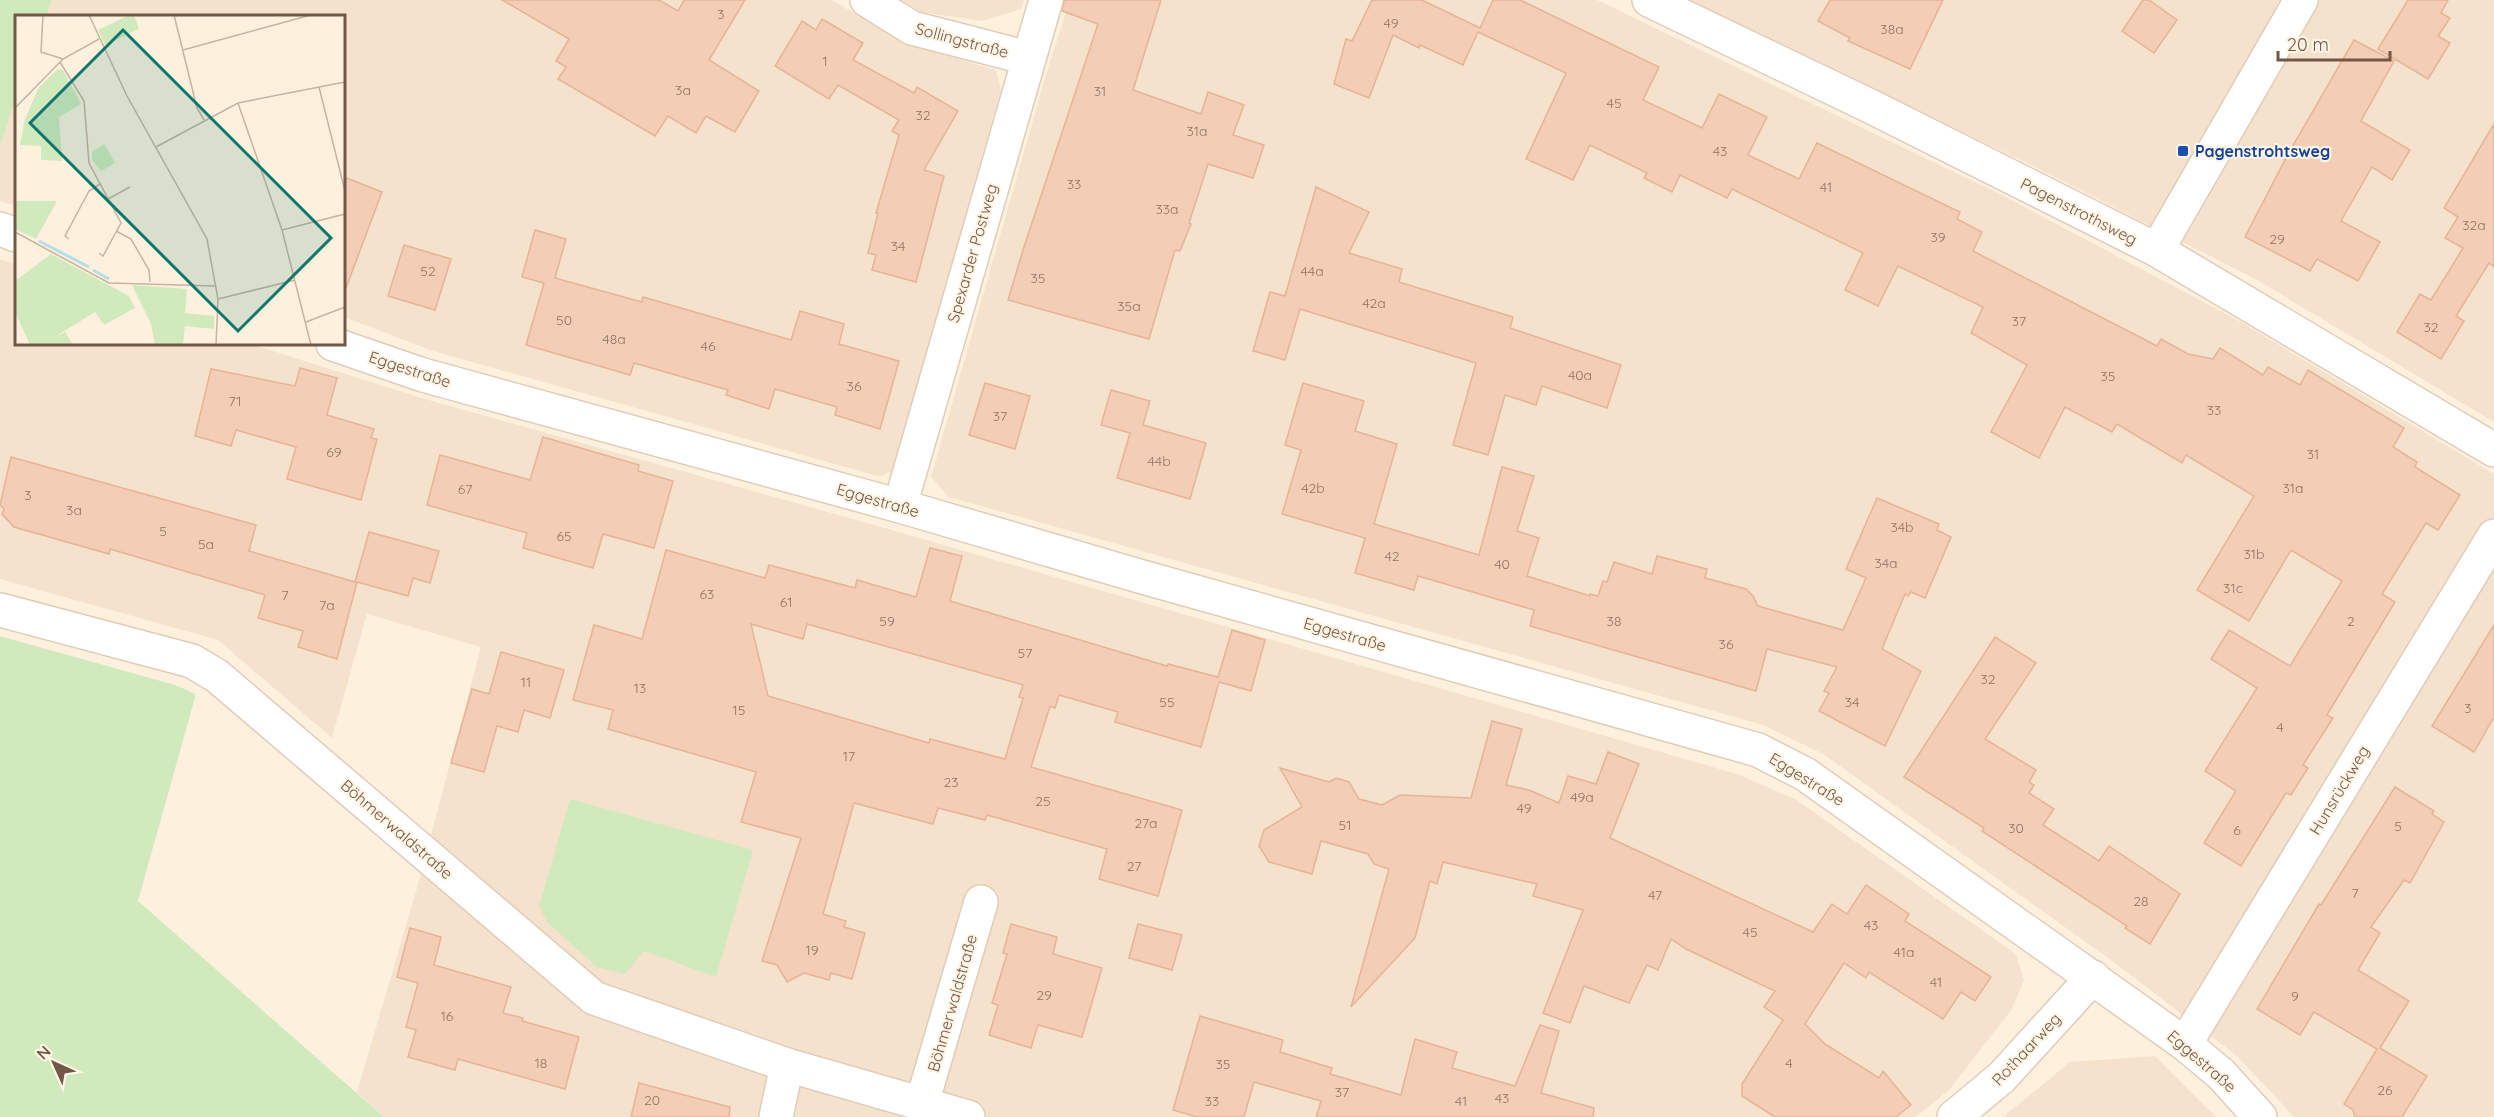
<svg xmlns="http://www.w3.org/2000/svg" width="2494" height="1117" font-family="Quicksand,sans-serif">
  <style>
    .residential { fill: #f5e2cc }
    .green { fill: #d0eabd }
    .building { fill: #f3cdb5; stroke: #e6b395; stroke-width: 1.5; fill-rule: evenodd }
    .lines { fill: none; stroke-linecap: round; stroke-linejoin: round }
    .street-casing { stroke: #e1ccba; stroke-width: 36 }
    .street { stroke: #fff; stroke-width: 33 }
    .transit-dot { fill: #1a4fb4; stroke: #fff5e5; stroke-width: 2 }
    .labels { text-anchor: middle; stroke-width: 4.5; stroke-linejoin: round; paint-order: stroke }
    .number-label { font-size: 14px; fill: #937462 }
    .street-label { font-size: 16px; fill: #735646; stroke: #fff5e5 }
    .transit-label { font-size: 16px; font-weight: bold; fill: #164399; stroke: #fff5e5; text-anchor: start }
    .inset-river { fill: none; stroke: #b3dfe6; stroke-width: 3 }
    .inset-road { fill: none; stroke: #c6b3a1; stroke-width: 1.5 }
    .view { fill: #0f766e; fill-opacity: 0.15; stroke: #0f766e; stroke-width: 3 }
    .inset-edge { fill: none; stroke: #735646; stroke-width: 3 }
  </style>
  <rect width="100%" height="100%" fill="#fdf1de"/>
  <g class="residential">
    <polygon points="52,0 832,0 904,43 996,70 1001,90 894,469 881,477 433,351 344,317 344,16 46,16"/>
    <polygon points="902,0 1024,0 1021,9 982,21 921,12"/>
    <polygon points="1070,0 1597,0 2004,196 2241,322 2494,474 2494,1117 2294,1117 2237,1056 2108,958 1823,754 1763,725 949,497 931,477 1048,68"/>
    <polygon points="1687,0 2494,0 2494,422 2257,280 2027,163"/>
    <polygon points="16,99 16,206 0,201 0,146"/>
    <polygon points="0,259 16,265 16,344 251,344 425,399 878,526 1737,774 1795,799 2016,954 2024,980 2012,1009 1949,1090 1916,1117 384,1117 357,1092 417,888 481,647 367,614 332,738 218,640 0,579"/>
    <polygon points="2155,1056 2216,1117 2003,1117 2070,1062"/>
  </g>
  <g class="green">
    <polygon points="0,0 52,0 46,16 16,16 16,99 0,146"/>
    <polygon points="0,636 175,685 196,694 138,901 384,1117 0,1117"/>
    <polygon points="570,799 753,850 716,977 644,951 625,974 597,967 547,922 539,906"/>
  </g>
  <g class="building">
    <polygon points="502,0 659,0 678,11 684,0 745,0 709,60 759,91 735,132 706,116 696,133 668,116 655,136 558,79 566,67 556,61 569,39"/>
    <polygon points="1064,0 1161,0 1133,90 1201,114 1208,92 1244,105 1233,135 1264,145 1253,178 1208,164 1189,223 1191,224 1180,251 1175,250 1149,339 1008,300 1023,250 1098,24 1062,11"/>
    <polygon points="1372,0 1422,0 1480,28 1493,0 1520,0 1659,67 1643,100 1702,128 1719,94 1767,117 1748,155 1799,179 1817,143 1960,212 1957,219 1982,232 1973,251 2157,346 2161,339 2188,354 2213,359 2220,348 2263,375 2268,367 2300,385 2308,370 2404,428 2393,447 2417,462 2415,467 2460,495 2438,530 2426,523 2382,594 2395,602 2327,715 2333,718 2303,765 2308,768 2291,795 2286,793 2241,866 2204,843 2236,791 2205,771 2257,688 2211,659 2229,630 2290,666 2342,581 2291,550 2249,621 2197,590 2254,496 2186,455 2182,463 2117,424 2112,432 2065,407 2039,458 1991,432 2027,365 1971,333 1983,307 1898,266 1878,306 1845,290 1863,253 1732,189 1727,198 1680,175 1672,192 1644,178 1647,173 1590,145 1573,180 1526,159 1566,73 1478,32 1463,65 1420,45 1419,48 1393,35 1369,98 1334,84 1346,39 1352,41"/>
    <polygon points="1830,0 1943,0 1910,69 1848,41 1850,38 1818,21"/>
    <polygon points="2143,0 2149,0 2177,20 2154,53 2122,31"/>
    <polygon points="2408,0 2448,0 2441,13 2450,18 2438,36 2450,43 2428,79 2378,49"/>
    <polygon points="822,19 863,43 853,60 914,93 917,87 958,111 924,170 944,176 916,282 872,270 876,255 868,253 878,213 876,213 899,135 892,131 899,120 838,85 829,99 775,66 802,21 816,30"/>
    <polygon points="2354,40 2394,61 2361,121 2410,150 2392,180 2372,167 2341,221 2380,242 2358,281 2317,259 2310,271 2245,237 2288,154"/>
    <polygon points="2494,124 2494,267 2489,263 2456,316 2464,321 2441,359 2397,332 2420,294 2431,300 2463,248 2445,238 2458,217 2444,208"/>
    <polygon points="344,177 382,192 346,288 344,287"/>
    <polygon points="1316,187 1369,212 1349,253 1402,269 1399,282 1513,317 1510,328 1621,365 1607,408 1542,386 1536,405 1505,395 1488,455 1453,445 1476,363 1300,309 1285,360 1253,351 1270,292 1285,296"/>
    <polygon points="535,230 566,239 555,278 642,302 643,297 791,340 800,311 844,324 839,344 899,361 880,429 835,415 837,407 775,389 769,409 726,395 728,390 634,363 630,375 526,345 544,283 522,277"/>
    <polygon points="404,245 451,259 435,310 388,296"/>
    <polygon points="300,368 337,378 327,415 374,429 371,438 377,439 361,500 287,479 296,447 236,430 231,446 195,436 211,369 295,386"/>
    <polygon points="985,383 1030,396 1015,449 969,435"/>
    <polygon points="1303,383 1364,401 1355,431 1397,444 1374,524 1479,555 1502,467 1534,476 1517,531 1539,538 1527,576 1590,596 1590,594 1598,596 1603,581 1607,582 1614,562 1652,574 1657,556 1707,569 1705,578 1746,589 1753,596 1758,606 1843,630 1866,578 1846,569 1877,498 1939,524 1937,530 1951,537 1925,598 1911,592 1908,596 1905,594 1882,649 1921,671 1885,746 1819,711 1829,693 1824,691 1837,667 1767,649 1756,691 1530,626 1534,610 1418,576 1414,590 1355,573 1365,538 1282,514 1301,450 1285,445"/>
    <polygon points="1111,390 1150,401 1143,425 1206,443 1190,499 1117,478 1130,433 1101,425"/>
    <polygon points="543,437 639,465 638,471 673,481 654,548 603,534 593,568 523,548 527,533 427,505 440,455 530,480"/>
    <polygon points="11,457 256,525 249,551 355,582 369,532 439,551 430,583 413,578 408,596 357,582 337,659 298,647 303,631 258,618 265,595 110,549 109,554 14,527 2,514 4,509 0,505"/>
    <path d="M930,548L962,556L950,601L1167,666L1168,664L1218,677L1232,630L1265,640L1251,691L1219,682L1201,747L1115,722L1118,712L1059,695L1055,708L1050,706L1031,767L1182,810L1158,896L1099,879L1107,849L987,815L985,820L938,808L933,824L854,803L823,914L846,921L844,927L865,933L852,979L831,973L829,980L804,973L787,982L777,965L762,961L801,838L741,822L756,772L608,729L613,710L573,700L594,625L642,639L666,550L765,578L769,565L855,588L857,580L916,597ZM751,624L803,639L807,624L1023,685L1019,697L1023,698L1005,759L930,739L929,743L768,696Z"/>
    <polygon points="2494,625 2494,717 2474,752 2432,726"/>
    <polygon points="1995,637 2036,663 1985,739 2036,770 2029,782 2034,785 2029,793 2054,809 2043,825 2099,861 2109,846 2180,894 2150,944 2125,928 2127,926 1982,831 1984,828 1904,777"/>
    <polygon points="501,652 564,670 550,718 524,710 518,732 497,726 484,772 451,763 472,689 489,694"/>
    <polygon points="1492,721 1522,729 1506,785 1529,790 1559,803 1568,776 1596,784 1608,752 1639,764 1610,838 1813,932 1832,904 1847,914 1866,885 1909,914 1905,921 1991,977 1975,1001 1961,992 1943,1019 1869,972 1866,978 1844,963 1805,1024 1825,1044 1879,1078 1883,1071 1911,1105 1896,1117 1775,1117 1742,1096 1742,1084 1783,1020 1764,1007 1775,991 1686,949 1671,939 1658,970 1647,965 1629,1003 1584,986 1570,1023 1543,1013 1583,910 1533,896 1537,884 1443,862 1437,884 1430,881 1415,938 1351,1007 1389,869 1374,864 1368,854 1321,841 1312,874 1269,862 1259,846 1264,830 1302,807 1280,768 1329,782 1336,778 1349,782 1359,799 1382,805 1400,795 1471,798"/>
    <polygon points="2395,787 2434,811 2432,814 2444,822 2410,883 2404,880 2371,927 2380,933 2358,970 2409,1001 2380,1048 2427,1076 2402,1117 2355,1117 2353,1110 2344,1104 2377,1049 2314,1012 2300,1035 2257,1009 2319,904 2321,905"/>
    <polygon points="1011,924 1057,937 1053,954 1102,968 1082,1037 1038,1025 1031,1048 989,1035 998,1005 992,1003 1007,954 1003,953"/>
    <polygon points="1138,924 1182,935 1172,970 1129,958"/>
    <polygon points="410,928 441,937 434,965 511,987 503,1013 523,1018 522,1021 579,1037 565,1089 458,1059 455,1070 408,1057 416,1030 406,1027 418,983 397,977"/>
    <polygon points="1200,1016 1283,1040 1280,1052 1332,1068 1330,1074 1401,1095 1415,1039 1457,1052 1452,1068 1515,1086 1540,1025 1559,1031 1541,1093 1594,1108 1593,1117 1316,1117 1321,1101 1254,1082 1244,1117 1197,1117 1173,1110"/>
    <polygon points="639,1083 730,1107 729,1117 631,1117"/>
  </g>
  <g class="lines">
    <g class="street-casing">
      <g id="street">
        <polyline points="867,0 912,28 1028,58"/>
        <polyline points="1649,0 1872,107 2157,250 2494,450"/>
        <polyline points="0,229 16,235"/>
        <polyline points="2157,250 2301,0"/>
        <polyline points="333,344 423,375 900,506 1139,576 1758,750 1805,774 2185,1044 2221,1074 2260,1117"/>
        <polyline points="900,506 1046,0"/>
        <polyline points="0,610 192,661 217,676 594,998 787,1065 968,1117"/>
        <polyline points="2185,1044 2494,536"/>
        <polyline points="922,1103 981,902"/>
        <polyline points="776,1117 787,1065"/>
        <polyline points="1954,1117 2002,1077 2093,977"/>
      </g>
    </g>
    <use href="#street" class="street"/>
  </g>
  <rect class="transit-dot" x="2177" y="145" width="12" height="12" rx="3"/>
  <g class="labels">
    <g class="number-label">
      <text x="721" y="19">3</text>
      <text x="1391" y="28">49</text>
      <text x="1892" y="34">38a</text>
      <text x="825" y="66">1</text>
      <text x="683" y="95">3a</text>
      <text x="1100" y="96">31</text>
      <text x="1614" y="108">45</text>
      <text x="923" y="120">32</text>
      <text x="1197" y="136">31a</text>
      <text x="1720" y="156">43</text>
      <text x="1074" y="189">33</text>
      <text x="1826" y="192">41</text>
      <text x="1167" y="214">33a</text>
      <text x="2474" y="230">32a</text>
      <text x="1938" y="242">39</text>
      <text x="2277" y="244">29</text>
      <text x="898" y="251">34</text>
      <text x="428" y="276">52</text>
      <text x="1312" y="276">44a</text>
      <text x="1038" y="283">35</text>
      <text x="1374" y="308">42a</text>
      <text x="1129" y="311">35a</text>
      <text x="564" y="325">50</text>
      <text x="2019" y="326">37</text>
      <text x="2431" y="332">32</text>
      <text x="614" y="344">48a</text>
      <text x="708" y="351">46</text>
      <text x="1580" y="380">40a</text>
      <text x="2108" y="381">35</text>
      <text x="854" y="391">36</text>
      <text x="235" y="406">71</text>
      <text x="2214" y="415">33</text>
      <text x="1000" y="421">37</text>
      <text x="334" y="457">69</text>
      <text x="2313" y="459">31</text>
      <text x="1159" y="466">44b</text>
      <text x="1313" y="493">42b</text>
      <text x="2293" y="493">31a</text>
      <text x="465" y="494">67</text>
      <text x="28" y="500">3</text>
      <text x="74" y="515">3a</text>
      <text x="1902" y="532">34b</text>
      <text x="163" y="536">5</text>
      <text x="564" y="541">65</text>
      <text x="206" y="549">5a</text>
      <text x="2254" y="559">31b</text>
      <text x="1392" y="561">42</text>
      <text x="1886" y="568">34a</text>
      <text x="1502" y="569">40</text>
      <text x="2233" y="593">31c</text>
      <text x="707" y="599">63</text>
      <text x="285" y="600">7</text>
      <text x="786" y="607">61</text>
      <text x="327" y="610">7a</text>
      <text x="887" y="626">59</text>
      <text x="1614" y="626">38</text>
      <text x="2351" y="626">2</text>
      <text x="1726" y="649">36</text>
      <text x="1025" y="658">57</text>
      <text x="1988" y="684">32</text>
      <text x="526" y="687">11</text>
      <text x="640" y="693">13</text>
      <text x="1167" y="707">55</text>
      <text x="1852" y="707">34</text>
      <text x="2468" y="713">3</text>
      <text x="739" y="715">15</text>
      <text x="2280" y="732">4</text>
      <text x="849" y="761">17</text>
      <text x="951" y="787">23</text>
      <text x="1582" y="802">49a</text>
      <text x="1043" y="806">25</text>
      <text x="1524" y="813">49</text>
      <text x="1146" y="828">27a</text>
      <text x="1345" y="830">51</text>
      <text x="2398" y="831">5</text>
      <text x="2016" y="833">30</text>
      <text x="2237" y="835">6</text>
      <text x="1134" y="871">27</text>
      <text x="2355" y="898">7</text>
      <text x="1655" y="900">47</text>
      <text x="2141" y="906">28</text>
      <text x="1871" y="930">43</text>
      <text x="1750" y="937">45</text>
      <text x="812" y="955">19</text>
      <text x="1904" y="957">41a</text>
      <text x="1936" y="987">41</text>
      <text x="1044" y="1000">29</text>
      <text x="2295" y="1001">9</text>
      <text x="447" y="1021">16</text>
      <text x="541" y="1068">18</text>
      <text x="1789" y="1068">4</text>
      <text x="1223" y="1069">35</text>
      <text x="2385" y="1095">26</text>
      <text x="1342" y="1097">37</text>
      <text x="1502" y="1103">43</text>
      <text x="652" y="1105">20</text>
      <text x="1212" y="1106">33</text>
      <text x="1461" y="1106">41</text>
    </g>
    <g class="street-label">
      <text transform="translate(962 40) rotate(15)" y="6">Sollingstraße</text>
      <text transform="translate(2079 211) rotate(27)" y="6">Pagenstrothsweg</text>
      <text transform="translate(972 253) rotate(-74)" y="6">Spexarder Postweg</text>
      <text transform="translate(410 369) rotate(18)" y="6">Eggestraße</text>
      <text transform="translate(878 500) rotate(16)" y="6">Eggestraße</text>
      <text transform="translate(1345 634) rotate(16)" y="6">Eggestraße</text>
      <text transform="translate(1807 779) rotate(32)" y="6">Eggestraße</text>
      <text transform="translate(2339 790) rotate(-59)" y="6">Hunsrückweg</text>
      <text transform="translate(397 829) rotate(41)" y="6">Böhmerwaldstraße</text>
      <text transform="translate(952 1003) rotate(-74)" y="6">Böhmerwaldstraße</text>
      <text transform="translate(2026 1049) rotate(-47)" y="6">Rothaarweg</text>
      <text transform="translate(2202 1061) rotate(41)" y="6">Eggestraße</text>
    </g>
    <g class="transit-label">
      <text x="2195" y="157">Pagenstrohtsweg</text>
    </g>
  </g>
  <g transform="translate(15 15)">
    <rect width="330" height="330" fill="#fdf1de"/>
    <path d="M114,0H119L124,14L90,30L83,15ZM43,54L48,55L66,89L44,102L47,146L26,145V131L5,130L10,104L24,72ZM89,129L100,148L86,156L77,145V137ZM0,186H42L21,224L0,214ZM36,239L114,281L120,293L89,310L80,297L38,323L50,317L58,330H15L0,297V266ZM117,270L172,274L170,298L199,301V314L170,311L168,330H140L136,309Z" fill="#d0eabd"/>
    <path class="inset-river" d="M24,226L74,252M78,255L94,264"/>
    <path class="inset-road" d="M28,0L26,37L48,44M74,0L112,81L192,224L203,284L201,330M159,0L182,93L189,105M168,35L296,0M45,47L69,86L74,148L106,208L88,241L84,238M304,72L330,176M223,88L267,215L296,330M0,93L48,44L84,24M141,132L223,88L330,67M93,184L115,172M267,215L330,199M101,216L116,224L134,255L135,267M0,217L94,268L201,271M54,224L50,221L74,176L85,169M203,284L280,265M291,307L330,292"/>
    <path class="view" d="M108,15L316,223L223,316L15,108Z"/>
    <rect width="330" height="330" class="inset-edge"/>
  </g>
  <g transform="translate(54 1063) rotate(315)" stroke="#fff5e5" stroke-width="4.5" paint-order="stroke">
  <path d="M0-4.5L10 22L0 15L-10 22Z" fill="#735646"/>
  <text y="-9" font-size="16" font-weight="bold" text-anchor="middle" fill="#735646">N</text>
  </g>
  <path d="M2278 51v9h112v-9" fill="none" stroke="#735646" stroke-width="3"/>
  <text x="2287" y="51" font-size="18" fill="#735646" stroke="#fff5e5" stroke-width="4.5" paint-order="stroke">20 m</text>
</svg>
